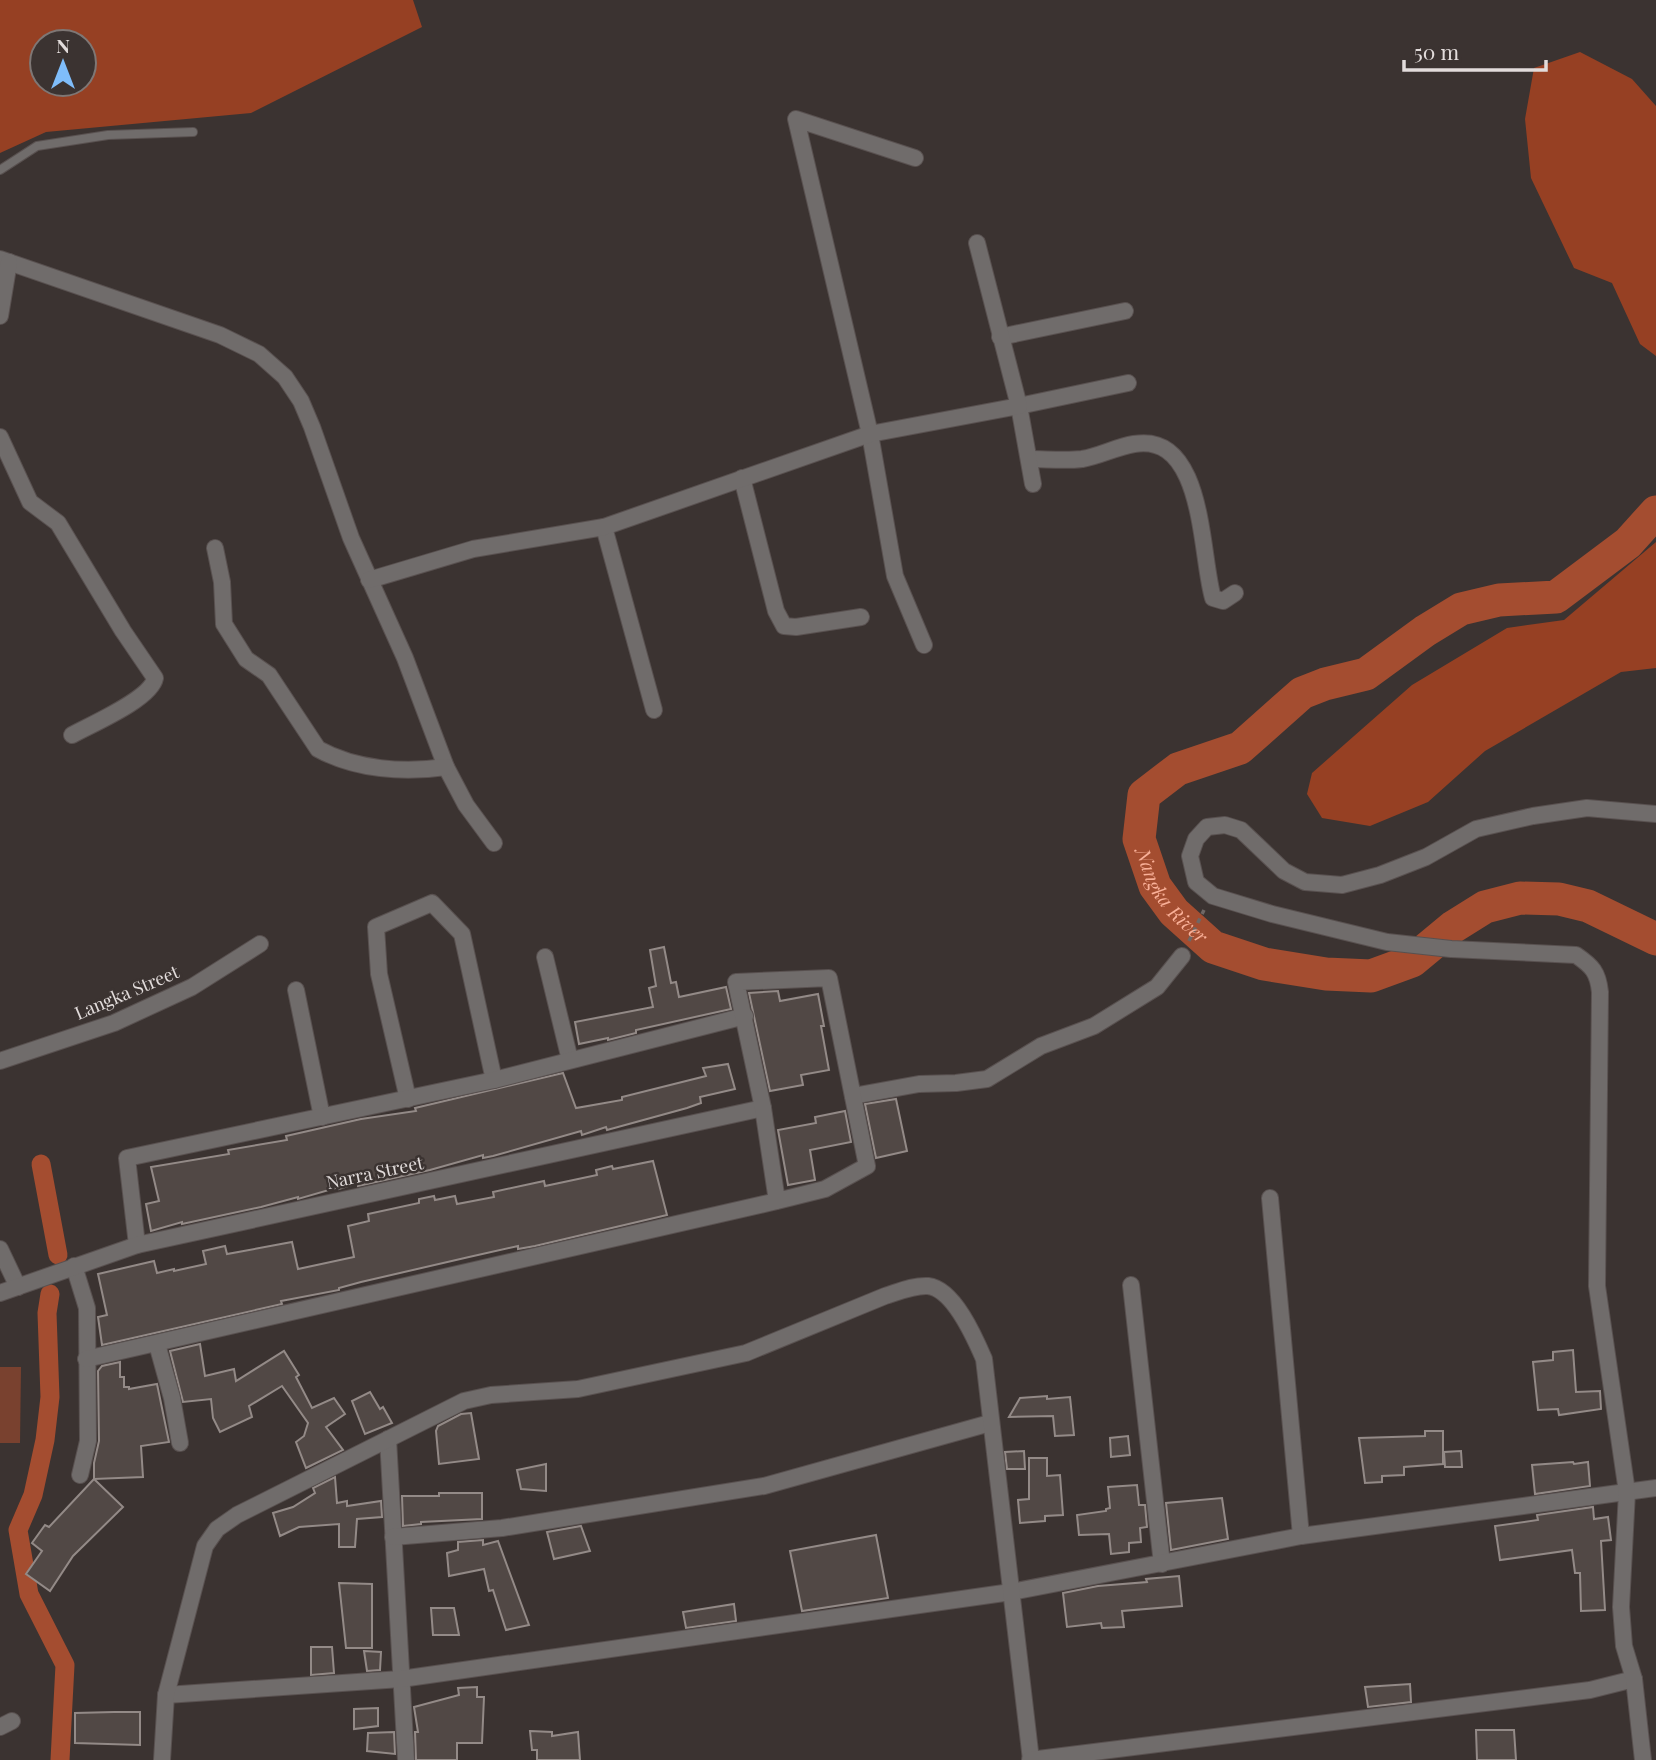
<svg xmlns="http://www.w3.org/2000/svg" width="1656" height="1760" font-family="'Playfair Display',serif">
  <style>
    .green { fill: #79412f }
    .forest { fill: #964023; fill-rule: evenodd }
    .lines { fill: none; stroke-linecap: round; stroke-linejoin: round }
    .canal { stroke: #a44d30; stroke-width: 19 }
    .river { stroke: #a44d30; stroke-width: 33 }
    .building { fill: #514845; stroke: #938a87; stroke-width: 2 }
    .service-casing { stroke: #595150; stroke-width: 10 }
    .minor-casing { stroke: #595150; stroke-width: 18 }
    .path { stroke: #6f6765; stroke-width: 3.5; stroke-dasharray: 5 5; stroke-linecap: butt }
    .service { stroke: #706c6b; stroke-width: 8 }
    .minor { stroke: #706c6b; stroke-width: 16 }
    .labels { text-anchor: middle; stroke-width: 5; stroke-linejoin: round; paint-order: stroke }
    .street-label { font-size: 18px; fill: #e2dcdb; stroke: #3b3331 }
    .water-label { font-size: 19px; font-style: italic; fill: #f9b098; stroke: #3b3331 }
  </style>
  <rect width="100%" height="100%" fill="#3b3331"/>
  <polygon class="green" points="0,1367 21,1367 20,1443 0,1443"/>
  <g class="forest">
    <path d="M0,0H413L422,27L251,113L46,132L0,153ZM84,42V84H42V42Z"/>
    <polygon points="1580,52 1632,79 1656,106 1656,356 1640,344 1612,283 1574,268 1531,178 1525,119 1534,68"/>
    <polygon points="1656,542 1656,668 1621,672 1485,751 1428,802 1370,826 1322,818 1307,794 1312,773 1412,685 1507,628 1564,620"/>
  </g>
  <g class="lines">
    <g class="canal">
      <polyline points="41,1164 58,1255"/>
      <polyline points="50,1294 47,1313 50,1397 45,1440 33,1495 18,1530 29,1594 65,1665 60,1760"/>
    </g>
    <path class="river" id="s1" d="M1656,512L1628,543L1556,597L1499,600L1461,609L1425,631L1366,674L1325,684L1302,693L1240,748L1178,769L1144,795L1139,839L1155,886L1174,912L1213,947L1264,964L1326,974L1371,976L1412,961L1453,927L1485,907L1520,898L1559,899L1588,906L1656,939"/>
  </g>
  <g class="building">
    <polygon points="664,947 671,983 676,982 679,997 726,987 731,1009 636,1030 636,1033 608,1040 608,1038 579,1044 575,1022 653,1007 649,988 656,986 650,950"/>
    <polygon points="778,991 780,1001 818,994 824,1026 821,1026 829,1070 801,1075 803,1085 770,1091 749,993"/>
    <polygon points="728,1064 735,1089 700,1097 701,1103 687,1108 607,1130 606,1127 582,1135 581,1131 493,1156 483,1158 483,1155 430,1170 358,1186 358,1183 339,1189 339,1187 298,1199 298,1197 261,1207 182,1224 182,1222 151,1231 146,1204 159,1201 151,1167 229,1154 228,1150 287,1140 286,1136 361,1119 416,1111 415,1108 563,1073 576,1108 622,1100 622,1097 706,1076 703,1068"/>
    <polygon points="896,1099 907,1151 876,1158 865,1104"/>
    <polygon points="845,1111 851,1142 810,1150 815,1180 788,1185 778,1130 816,1123 815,1117"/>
    <polygon points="653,1161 667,1215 535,1246 518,1249 518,1246 469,1257 361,1282 339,1288 339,1290 281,1301 282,1304 102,1345 98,1317 107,1315 98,1274 154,1261 157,1273 174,1269 174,1271 206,1264 203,1251 225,1246 227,1254 292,1242 298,1269 354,1257 348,1226 369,1221 368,1214 419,1203 419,1199 434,1196 435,1200 455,1196 457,1204 494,1197 493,1192 544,1181 545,1186 597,1175 596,1170 612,1166 613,1169"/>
    <polygon points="200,1344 205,1376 234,1369 236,1381 284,1351 299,1375 296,1377 312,1408 334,1398 345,1414 326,1427 343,1450 306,1468 296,1442 304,1436 308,1423 282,1386 249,1406 252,1417 220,1432 213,1418 211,1399 183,1402 170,1351"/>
    <polygon points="1573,1350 1576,1392 1600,1391 1601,1409 1559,1415 1558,1409 1538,1410 1533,1362 1553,1360 1553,1352"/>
    <polygon points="120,1362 120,1377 124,1377 124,1387 129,1387 129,1389 157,1384 169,1442 141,1446 143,1477 94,1479 94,1463 99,1441 98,1371 102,1366"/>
    <polygon points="370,1392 380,1409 383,1407 392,1423 365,1434 352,1401"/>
    <polygon points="1047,1396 1047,1399 1070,1397 1074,1435 1055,1436 1053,1416 1009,1417 1020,1398"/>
    <polygon points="471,1413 479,1459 439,1464 436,1431 438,1426 461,1414"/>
    <polygon points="1425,1431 1443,1431 1443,1464 1404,1467 1404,1475 1382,1476 1382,1482 1365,1483 1359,1438 1425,1436"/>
    <polygon points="1128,1436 1130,1455 1111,1457 1110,1438"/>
    <polygon points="1024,1451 1025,1469 1007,1469 1005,1452"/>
    <polygon points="1461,1451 1462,1467 1445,1467 1444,1452"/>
    <polygon points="1029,1458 1047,1458 1047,1476 1060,1475 1063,1515 1045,1516 1045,1521 1020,1523 1018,1500 1029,1499"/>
    <polygon points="1573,1462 1574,1464 1588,1462 1590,1486 1535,1494 1532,1465"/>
    <polygon points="546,1464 546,1491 521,1489 517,1470"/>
    <polygon points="335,1477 337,1503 347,1501 347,1506 381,1501 382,1517 357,1519 355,1547 339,1547 339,1524 299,1527 280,1536 273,1513 293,1507 315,1493 313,1488"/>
    <polygon points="94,1479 123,1507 73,1556 50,1591 26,1574 42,1551 32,1543 45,1525 49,1527"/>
    <polygon points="1137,1485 1139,1505 1145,1505 1147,1527 1140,1528 1141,1542 1129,1543 1129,1552 1111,1554 1109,1534 1079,1535 1077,1515 1106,1511 1106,1509 1110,1508 1108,1487"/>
    <polygon points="439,1493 482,1493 482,1519 421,1522 421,1524 403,1526 402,1496 439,1496"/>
    <polygon points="1222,1498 1228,1539 1171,1550 1166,1503"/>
    <polygon points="1593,1507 1594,1519 1608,1517 1611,1540 1601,1541 1605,1610 1581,1611 1580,1573 1575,1573 1572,1550 1500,1560 1495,1526 1538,1520 1537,1515"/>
    <polygon points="581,1526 590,1551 554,1559 547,1532"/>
    <polygon points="876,1535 888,1598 802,1611 790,1551"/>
    <polygon points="483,1540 483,1545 498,1541 529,1625 506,1630 493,1590 489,1591 484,1569 449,1576 447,1553 458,1550 458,1542"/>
    <polygon points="1179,1576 1182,1606 1122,1611 1124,1627 1102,1628 1101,1623 1067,1627 1063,1593 1098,1586 1147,1582 1146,1579"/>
    <polygon points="339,1583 372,1584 372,1648 346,1648"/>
    <polygon points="734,1604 736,1621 686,1628 683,1612"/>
    <polygon points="431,1608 454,1608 459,1635 433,1635"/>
    <polygon points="311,1647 332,1647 334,1673 311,1675"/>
    <polygon points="364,1651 381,1652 380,1670 367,1671"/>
    <polygon points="1410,1684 1411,1702 1368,1707 1365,1687"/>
    <polygon points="477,1687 477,1697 484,1697 482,1743 457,1743 457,1760 416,1760 415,1732 418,1732 414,1707 459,1695 458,1688"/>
    <polygon points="378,1708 378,1726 354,1729 354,1709"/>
    <polygon points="114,1712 140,1712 140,1745 75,1743 75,1713"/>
    <polygon points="1476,1730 1514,1730 1516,1760 1477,1760"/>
    <polygon points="530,1731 552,1732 552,1736 578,1732 580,1760 537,1760 537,1750 532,1750"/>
    <polygon points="394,1732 395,1754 367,1751 368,1733"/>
  </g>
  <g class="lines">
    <g class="service-casing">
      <polyline id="service" points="0,170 37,146 108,135 193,132"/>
    </g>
    <g class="minor-casing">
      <g id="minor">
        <polyline points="915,158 796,119 870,434 895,576 924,645"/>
        <polyline points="0,259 220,335 259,354 285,377 301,401 312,427 351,538 405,658 446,767 466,805 494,843"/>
        <polyline points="0,316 9,262"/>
        <polyline points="1000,337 1125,311"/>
        <path d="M0,437L30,502L58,523L123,631L155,678C151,699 92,724 72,735"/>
        <path d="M1029,459C1046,459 1065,461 1082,459C1100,456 1116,447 1134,444C1205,432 1200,554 1213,598L1223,601L1235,593"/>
        <polyline points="742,478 776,611 784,626 796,627 861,617"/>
        <polyline points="1033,484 1019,406 1128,383"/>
        <polyline points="604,527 654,710"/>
        <path d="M215,548L222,582L224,624L246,659L269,675L318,749C356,770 404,773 446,767"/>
        <polyline points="369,580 473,549 604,527 870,434 1019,406 977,243"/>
        <polyline points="545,957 570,1060"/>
        <polyline points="296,990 322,1117"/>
        <polyline points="0,1061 114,1023 192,987 260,944"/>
        <polyline points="853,1096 919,1084 956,1083 987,1079 1041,1046 1094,1026 1157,987 1182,956"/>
        <polyline points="408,1099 379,974 376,927 432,903 462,934 494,1080"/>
        <polyline points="1270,1198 1301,1536"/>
        <polyline points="137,1245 127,1158 494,1080 745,1016"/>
        <polyline points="0,1249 18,1287"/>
        <polyline points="74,1266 87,1308 88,1441 80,1475"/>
        <polyline points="1131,1285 1162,1564"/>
        <polyline points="0,1293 137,1245 763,1108"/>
        <polyline points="157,1344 172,1398 180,1443"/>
        <polyline points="86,1359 777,1201 825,1189 867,1166 829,978 736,982 763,1108 777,1201"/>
        <polyline points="388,1439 406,1760"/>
        <polyline points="393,1537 502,1528 764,1486 990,1423"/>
        <polyline points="166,1695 401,1679 1011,1592 1301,1536 1656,1488"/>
        <polyline points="0,1727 12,1721"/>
        <path d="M162,1760L166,1695L205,1546L217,1529L237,1515L464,1401L491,1395L578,1389L746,1353L885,1296C898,1292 914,1285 928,1286C954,1289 975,1338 984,1359L1031,1760"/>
        <polyline points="1030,1760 1590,1690 1634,1679"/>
        <path d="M1643,1760L1634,1679L1624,1646L1621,1607L1627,1492L1597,1286L1600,992C1598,972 1592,966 1576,955L1451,949L1387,942L1272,914L1213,896L1196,882L1190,856L1196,839L1207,827L1225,825L1241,830L1284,871L1305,882L1342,885L1380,875L1426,857L1476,829L1533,816L1587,808L1656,814"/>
      </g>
    </g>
    <polyline class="path" points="1189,941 1204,910"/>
    <use href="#service" class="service"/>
    <use href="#minor" class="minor"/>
  </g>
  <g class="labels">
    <g class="street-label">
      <text transform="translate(127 993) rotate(-23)" y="6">Langka Street</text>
      <text transform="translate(375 1173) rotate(-12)" y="6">Narra Street</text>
    </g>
    <g class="water-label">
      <text dy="7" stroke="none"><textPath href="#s1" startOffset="712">Nangka River</textPath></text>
    </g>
  </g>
  <g transform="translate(63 63)"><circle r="33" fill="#3b3331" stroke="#7e7775" stroke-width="2"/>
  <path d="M0-5L12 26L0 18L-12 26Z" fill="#7fbdfa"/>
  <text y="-10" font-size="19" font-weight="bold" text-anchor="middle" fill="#e2dcdb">N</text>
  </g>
  <path d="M1404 60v10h142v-10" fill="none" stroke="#e2dcdb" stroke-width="3.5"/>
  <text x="1414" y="60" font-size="21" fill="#e2dcdb" stroke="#3b3331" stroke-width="5" paint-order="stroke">50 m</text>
</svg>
